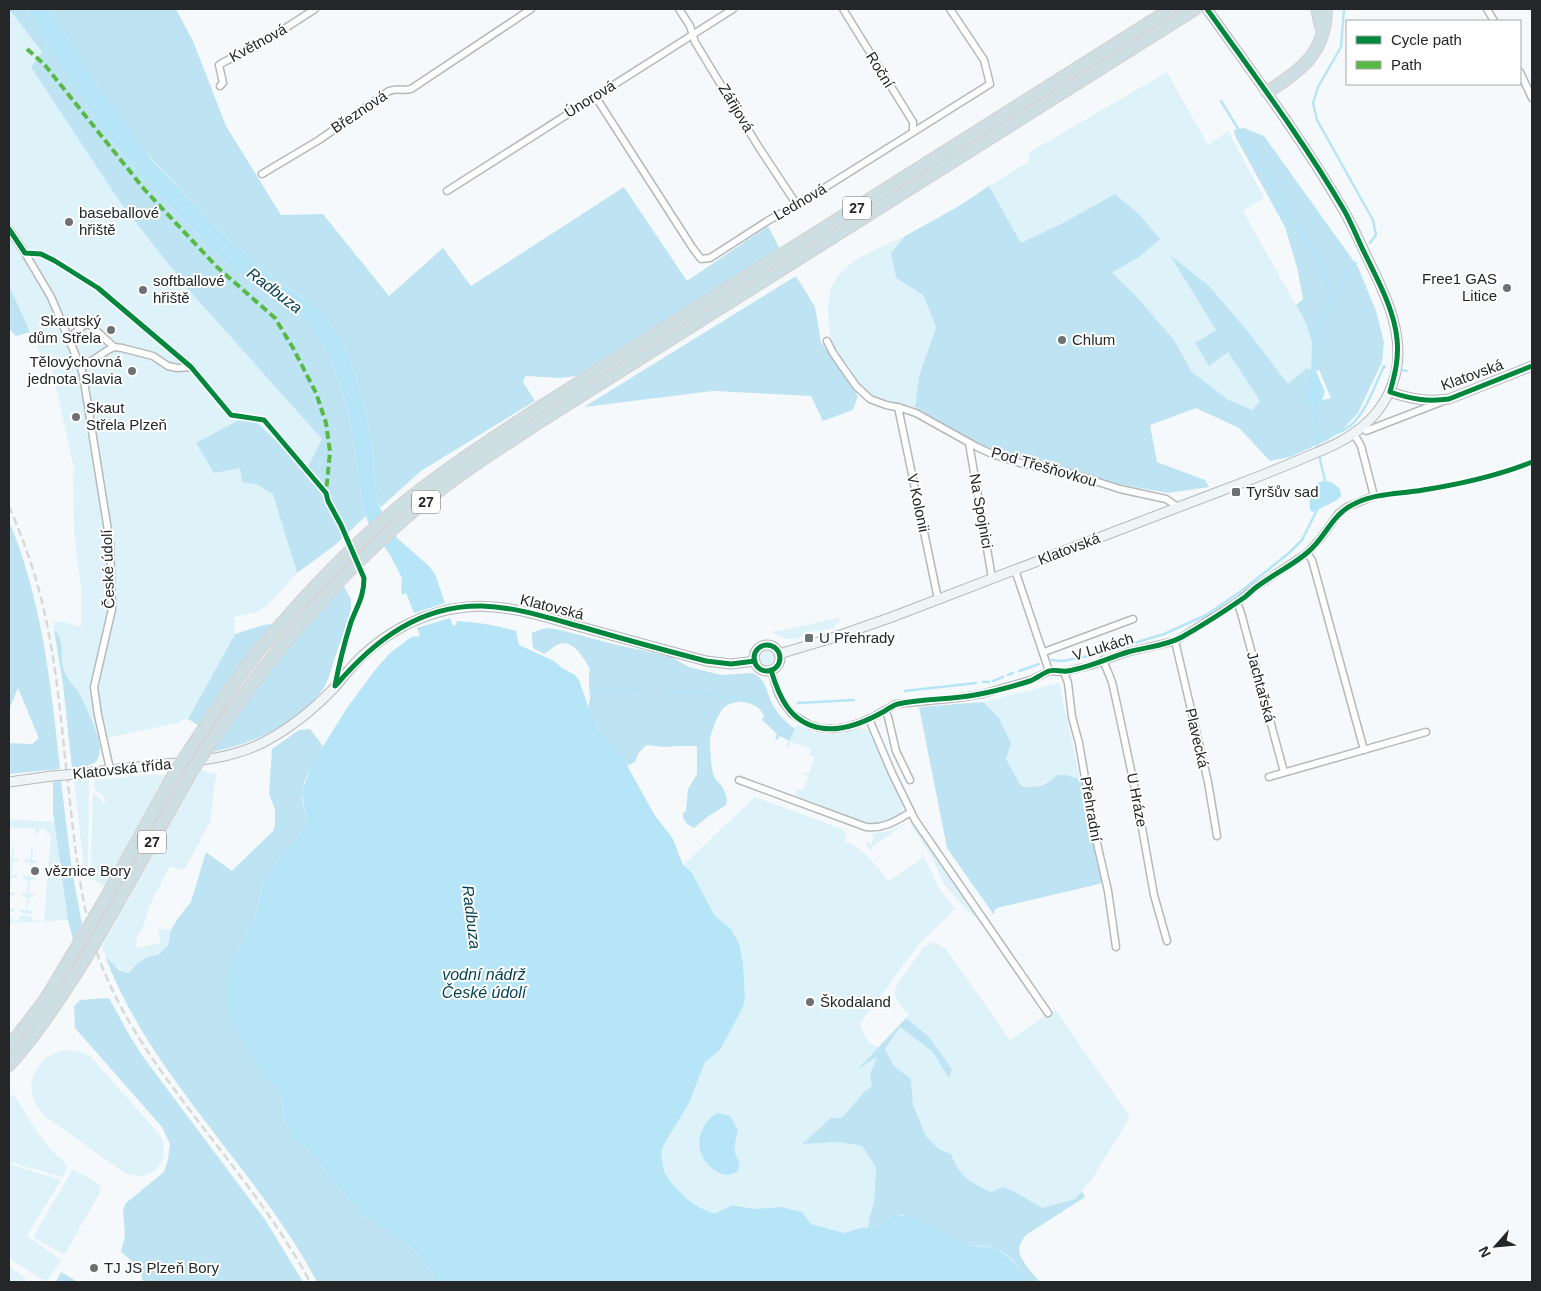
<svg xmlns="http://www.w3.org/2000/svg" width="1541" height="1291" font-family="Arial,sans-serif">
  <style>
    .green { fill: #def2fa }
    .forest { fill: #bee4f3; fill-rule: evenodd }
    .water { fill: #b6e5f8 }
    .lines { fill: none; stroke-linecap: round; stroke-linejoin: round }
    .stream { stroke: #b6e5f8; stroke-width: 2.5 }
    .street-casing { stroke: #b6b9ba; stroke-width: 9 }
    .secondary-casing { stroke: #b6b9ba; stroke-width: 11 }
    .highway-casing { stroke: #d4d5d6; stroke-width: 14 }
    .street { stroke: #fefefe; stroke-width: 6 }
    .secondary { stroke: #eff4f6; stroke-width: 9 }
    .highway { stroke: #cedfe4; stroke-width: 11 }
    .rail { stroke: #d8dada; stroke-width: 2.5; stroke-dasharray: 8 4; stroke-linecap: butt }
    .secondary-bridge-casing { stroke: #b6b9ba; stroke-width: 11; stroke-linecap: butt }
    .highway-bridge-casing { stroke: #d4d5d6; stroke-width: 14; stroke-linecap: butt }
    .secondary-bridge { stroke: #eff4f6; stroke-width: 9 }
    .highway-bridge { stroke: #cedfe4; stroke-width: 11 }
    .quiet { stroke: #58b947; stroke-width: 4; stroke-dasharray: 8 4; stroke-linecap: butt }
    .cycleway-casing { stroke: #fff; stroke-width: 8 }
    .cycleway { stroke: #00873e; stroke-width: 5 }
    .poi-dot { fill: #6e7071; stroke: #fff; stroke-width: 2 }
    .labels { text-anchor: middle; stroke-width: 4; stroke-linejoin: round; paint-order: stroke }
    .shield { fill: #fff; stroke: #666768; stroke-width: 1 }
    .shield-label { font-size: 14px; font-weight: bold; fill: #242627 }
    .street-label { font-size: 15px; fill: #242627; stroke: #fff }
    .poi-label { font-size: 15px; fill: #242627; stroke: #fff; text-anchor: start }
    .water-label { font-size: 16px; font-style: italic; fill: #033f52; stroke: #fff }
  </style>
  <rect width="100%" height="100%" fill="#f6f9fb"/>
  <g class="green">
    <path d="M9,9H27L67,75L104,131L191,227L351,426L359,480L277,505L297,573L267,606L254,613L234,617L235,634L188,719L181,720V722L98,740C99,748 101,755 96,762L87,766L72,768L63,684L53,622H63L81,627V587L74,532L73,475L75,474L50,360L42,359L9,285Z"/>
    <polygon points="1167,72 1208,145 1228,131 1264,198 1243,211 1306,323 1312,343 1311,370 1251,410 1229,400 1192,372 1174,340 1148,310 1114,282 1021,243 989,186 1030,161 1028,155 1030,152"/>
    <path d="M905,236L891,253L896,278L923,295L936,327L919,376L915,407C898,403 875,400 861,388C851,379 835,354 832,340C827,321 825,293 837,277C851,258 884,246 905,236Z"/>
    <path d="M839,618L840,621L833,628L817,633L816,630L810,632V634C794,639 787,643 772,632Z"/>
    <circle cx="767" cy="658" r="7"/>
    <path d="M1059,683L1080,779C1076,778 1069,775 1065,776C1049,779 1038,790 1021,786L1006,759L983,702Z"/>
    <path d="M797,724C810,732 824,736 839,734C850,732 858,726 870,730L882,760L902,801C908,819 883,825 870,824L797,797L795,794L797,789L803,791L808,776L803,774L804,772L809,774L815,757L809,755L811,749L791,742L789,747L786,746Z"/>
    <path d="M201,770L218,775L215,781L210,822L186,867L180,870L170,866L151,902L145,922L136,940L137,948L160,943L159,928L171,930L168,945L158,955C145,956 138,962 130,973C115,969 106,960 102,946Z"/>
    <polygon points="147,775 165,775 105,887 92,878 91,861 93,793 101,800 103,803 106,802 105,798 94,789 94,784 95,780"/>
    <polygon points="79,779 89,781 88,870 84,870 74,780"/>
    <path d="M755,797L842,829L846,834L845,842C864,848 876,866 889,881L924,857L940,890L955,909L919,944L860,1024C866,1037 865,1044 880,1047L860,1067L877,1056L872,1086L864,1092L842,1118L803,1144L839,1142L862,1146L876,1167L874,1204L869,1219L868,1229L861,1228L844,1233L811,1224L802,1212C793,1209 785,1207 776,1208C769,1208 763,1209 756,1209C750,1209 744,1205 738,1205C728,1205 721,1214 712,1213C688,1208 651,1172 663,1146L689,1103L705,1062L717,1053L743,1007L745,997L743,963L739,943L731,929L715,916L692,873L683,865Z"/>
    <polygon points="9,819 55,822 68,920 9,923 9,918 13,918 13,921 19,921 20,916 25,916 25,913 20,913 20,910 26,910 27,897 22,896 22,893 27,893 28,880 23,879 23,876 29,876 30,863 25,862 25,859 30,860 31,846 33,846 32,860 37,860 37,863 32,863 30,877 36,877 35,880 30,880 29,893 34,894 34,897 29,897 27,910 33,911 32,914 27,914 27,916 32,917 32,920 44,921 51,834 46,833 46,829 40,829 39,833 35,834 35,829 9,827"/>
    <polygon points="909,822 915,824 975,913 975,918 959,902 944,884 933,859"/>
    <polygon points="903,824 904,824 871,848 874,853 866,846 866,842 871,844 874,837 870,835 871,834 890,831"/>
    <polygon points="13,844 14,844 13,858 18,858 18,861 13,861 12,875 17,875 17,878 11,878 10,892 15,892 15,895 10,895 9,908 14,909 14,912 9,912 9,875 10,874 11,861 9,861 9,858 11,858"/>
    <polygon points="933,942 946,949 1010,1040 1055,1009 1130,1117 1092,1179 1075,1199 1042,1208 1015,1192 991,1192 975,1185 956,1168 951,1154 939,1149 926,1136 913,1105 911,1079 894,1066 885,1049 900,1027 933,1052 949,1077 928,1036 906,1018 909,1015 899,1004 894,993 898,983 923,948"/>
    <path d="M64,1050L77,1051L90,1056L160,1135C173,1160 152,1184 125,1173L46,1117C20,1094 31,1058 64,1050Z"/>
    <path d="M14,1094C26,1115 36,1132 52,1151C58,1157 65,1159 67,1169L62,1177L9,1162V1099Z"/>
    <polygon points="9,1164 61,1180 27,1236 61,1260 47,1282 9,1258"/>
    <polygon points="73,1169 100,1185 101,1191 64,1255 33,1237"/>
    <polygon points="9,1266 26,1279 27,1282 9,1282"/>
  </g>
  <g class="forest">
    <polygon points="9,9 27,9 65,72 104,131 141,176 191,227 206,245 237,272 301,317 316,335 330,356 345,400 351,426 363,506 366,516 335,545 297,573 273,494 256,484 242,482 240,468 214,473 196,443 248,415 307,469 322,439 188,289 120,202 31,67 42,52"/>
    <polygon points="50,9 176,9 193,41 226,126 281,215 323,214 389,296 443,248 471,286 624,187 687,281 768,226 780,249 577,376 560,378 527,376 525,377 523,382 535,401 421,471 381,507 377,502 372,447 366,412 356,377 343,343 321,311 265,271 220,232 148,155 120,114 103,94"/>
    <path d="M1244,128L1264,136L1358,267L1376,311L1384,342L1382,362L1358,413L1344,428L1328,440L1290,457L1270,461L1239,428L1196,408L1150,425L1157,462L1205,480L1209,487L1168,493L1102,481L1038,463L977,444L915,407L919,376L936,327L923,295L896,278L891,253L905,236L959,206L989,186L1021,243L1065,222L1115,194L1140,215L1160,239L1140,256L1112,273L1135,295L1174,340L1192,372L1229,400L1252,410L1260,401L1228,352L1209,366L1195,343L1216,330L1170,255L1209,286L1249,333L1288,384L1307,368L1311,370L1312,343L1306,323L1296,305L1303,299L1297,267L1285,227L1235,136L1234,130ZM1315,370L1316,371L1319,370L1331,398L1322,400L1315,405L1308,404L1307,399Z"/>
    <polygon points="796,276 815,307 821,342 858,396 853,410 823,421 811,396 713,391 584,407"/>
    <polygon points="9,285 30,332 16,336 9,329"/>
    <path d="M9,521C42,600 51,684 60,769L9,774V743L32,744L38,739V736L18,688L9,710Z"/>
    <path d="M343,585L351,599V609C346,626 340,643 334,660C331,671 328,683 321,692C295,725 252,744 212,752C250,692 294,636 343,585Z"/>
    <polygon points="273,624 242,662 198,725 188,719 235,634 263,625"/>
    <path d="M548,628L561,630L609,643L654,653L671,657L689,667L721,675L752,673C767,678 766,693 773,705C778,715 786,722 795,729L789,741L780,736L777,740L775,739L777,734L762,720L764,717C760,702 738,698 726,706C719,710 711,732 710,740C710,748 711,772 715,778C716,781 718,782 720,784C725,790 728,797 726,805L706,818L694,828C688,825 682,821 683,813L686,811L688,789L697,774V746H680L664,747L646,745L638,754L635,762L627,766C616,746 592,731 589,708C588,704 590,700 590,696C589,686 588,679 590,669C584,658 572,637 557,645C553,647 549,651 544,654L533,648L532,640V633L542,629Z"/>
    <path d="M54,630C66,639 59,657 64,670C66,678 74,685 79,693C86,705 98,733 100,747C100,752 99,758 96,762L87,766L72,768L63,684Z"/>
    <path d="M983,702L999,718L1011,744L1006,759L1021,786C1034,789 1048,785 1057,775H1066L1080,779L1103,883L997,908L994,911V915L947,848L919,707Z"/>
    <path d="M310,729L323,746L310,767L304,783L302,798L306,816L305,828L279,858L263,882L255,917L230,966L236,1030L259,1070L277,1089L280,1094L283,1104L284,1120L291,1136L315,1156L333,1182L364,1216L400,1239L414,1250L431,1271L436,1282H317C256,1167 152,1079 105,956L119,970L129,973C138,962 145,956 158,955L168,945L171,930L178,918L191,902L206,852L232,871L273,831L275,825V809L269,794L272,749L299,730Z"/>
    <polygon points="61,781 72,871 82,924 73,940 68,920 53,812 53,782"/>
    <polygon points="109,998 131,1038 144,1058 266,1221 303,1282 143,1282 139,1267 121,1252 125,1236 123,1209 126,1203 164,1172 168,1159 170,1144 162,1127 75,1028 74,1006 80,1000"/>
    <path d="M906,1018L928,1036L952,1069L949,1078L933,1052L900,1027L885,1049L894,1066L911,1079L913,1105L926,1136L939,1149L951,1154C959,1176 971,1183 991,1192L1003,1187L1015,1192L1042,1208L1075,1199L1082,1191L1085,1197L1026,1235C1023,1239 1019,1245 1019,1250C1019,1259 1034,1275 1040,1282H1029C1020,1269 1008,1251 991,1247C982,1245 973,1247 963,1244L903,1215H893L882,1224L868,1229L869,1219L874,1203L876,1167L862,1146L839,1142L802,1144L831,1118H842L864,1092L872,1086L870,1074L877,1057L858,1069Z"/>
    <polygon points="61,1272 78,1282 56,1282"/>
  </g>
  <g class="water">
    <polygon points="27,9 50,9 103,94 120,114 150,158 220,232 265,271 321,311 343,343 356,377 366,412 372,447 377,502 397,538 429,566 435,574 445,603 414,613 407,595 406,593 402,595 401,587 402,578 390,555 368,522 363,506 351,426 345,400 330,356 316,335 301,317 237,272 206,245 191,227 144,179 104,131 67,75"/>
    <polygon points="1313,369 1316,371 1325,392 1322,400 1315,405 1308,404 1307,399 1311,370"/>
    <path d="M1325,481L1331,482L1340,489L1341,496L1337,500L1313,512L1310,510C1309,498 1310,482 1325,481Z"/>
    <path d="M450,618L453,626L457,624L456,622L457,621C473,622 486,624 501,627C506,629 511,629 516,631L519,645L554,661L562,668L575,675L579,680L593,720L597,728L624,760L654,814L673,839L683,865L692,873L715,916L731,929L739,943L743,963L745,997L743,1007L720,1050L705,1062L689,1103L663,1146L661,1153L664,1172L673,1185L687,1199L698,1207L712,1213H716L733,1205L755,1209L782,1207L802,1212L811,1224L844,1233L861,1228L875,1227L882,1224L893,1215C920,1214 941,1236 965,1244C977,1248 989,1244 1000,1251C1012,1259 1021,1270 1029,1282H436L431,1271L414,1250L400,1239L364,1216L333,1182L315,1156L291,1136L284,1120L283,1104L280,1094L277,1089L259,1070L240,1038L230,1017L226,1005L225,991L227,977L230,966L255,917L263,882L279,858L305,828L306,816L302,793L310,767L347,708L375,670L390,653L410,638L415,636V637L419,636L420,635L417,628Z"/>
    <path d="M717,1113L730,1116L738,1130C736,1138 734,1145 735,1153C736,1158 741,1162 739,1168C738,1171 737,1172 734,1173C720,1180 703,1163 700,1150C697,1135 705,1120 717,1113Z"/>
  </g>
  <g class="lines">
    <g class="stream">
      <polyline points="1344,9 1341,47 1318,87 1313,103 1317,120 1373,220 1376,235 1370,243"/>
      <polyline points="47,54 54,49"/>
      <polyline points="1221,101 1321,264 1332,299"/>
      <polyline points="1403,370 1407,371"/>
      <polyline points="1313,372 1316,330 1332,299 1356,263"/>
      <polyline points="1315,403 1318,450"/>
      <path d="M1318,440C1329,436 1341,433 1350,426C1366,413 1375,385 1384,366L1385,367"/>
      <polyline points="1319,455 1325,481 1324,484"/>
      <polyline points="1052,660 1062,661 1095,655 1164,634 1206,615 1240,592 1289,553 1302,540 1319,506"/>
      <polyline points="1019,671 1039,664"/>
      <polyline points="1008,675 1013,673"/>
      <polyline points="993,681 1003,677"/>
      <polyline points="983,682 989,682"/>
      <polyline points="593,690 639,689"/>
      <polyline points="668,690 754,700"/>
      <polyline points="905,691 976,683"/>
      <polyline points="798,703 854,700"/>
    </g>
    <g class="street-casing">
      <g id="street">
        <polyline points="679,9 690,26 695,42 758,146 797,205"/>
        <polyline points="843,9 913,122 913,132"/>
        <polyline points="1487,9 1494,21"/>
        <polyline points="1520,72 1532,98"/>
        <polyline points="220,86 223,83 219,65 222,63 267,40 315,9"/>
        <polyline points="595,96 692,247 701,259 710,258 769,220 797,205 990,84 984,60 950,9"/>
        <path d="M262,174L319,140L389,91C397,88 404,91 411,89L531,9"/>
        <polyline points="447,191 733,9"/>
        <polyline points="9,229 25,253 51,297 81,368 83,375 110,543 112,609 94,687 98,715 110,769"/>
        <polyline points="69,338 84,325 89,324 114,347"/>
        <polyline points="827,341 833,353 856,386 870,399 886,405 901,408 916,413 977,447 992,454 1020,463 1076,475 1120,489 1166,499 1178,507"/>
        <polyline points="81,368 108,350 114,347 122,348 153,356 168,366 177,368 191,367"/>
        <polyline points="898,407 938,599"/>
        <polyline points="1366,431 1441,402"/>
        <polyline points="969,443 992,578"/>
        <polyline points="1307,553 1312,560 1364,750"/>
        <polyline points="1015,570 1049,671"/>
        <polyline points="1237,602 1241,613 1284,772"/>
        <polyline points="1175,641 1208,782 1217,836"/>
        <polyline points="1044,652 1133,619"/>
        <polyline points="1103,660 1112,682 1118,709 1135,789 1154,895 1167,941"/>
        <polyline points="771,670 778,693 783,702 792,714 810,725 820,728 833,729 847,727 859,723 875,716 896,704 957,698 982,694 1031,680 1049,671 1064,672 1092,665 1128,652 1175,641 1185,635 1237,602 1256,587 1307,553 1320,539 1339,513 1347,507 1374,496 1361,446 1354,434"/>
        <polyline points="1064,672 1068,683 1072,717 1079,743 1094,830 1108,891 1116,947"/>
        <polyline points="885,711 888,717 896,751 910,780"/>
        <polyline points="869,719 892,773 915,820 1048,1013"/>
        <polyline points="1269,777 1426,732"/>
        <path d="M739,780L866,827C884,829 896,821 911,812"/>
      </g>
    </g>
    <g class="secondary-casing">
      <g id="secondary">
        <path d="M1390,392C1411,399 1427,402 1449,399L1532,366"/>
        <circle cx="767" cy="658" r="13"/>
        <path d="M779,654L829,639L892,617C1001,575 1109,534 1218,492C1247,481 1276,470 1306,457C1325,449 1346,441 1362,427C1384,409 1398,382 1398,353C1398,318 1381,286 1366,255C1359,240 1352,225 1344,211C1303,140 1254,75 1207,9"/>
        <path d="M78,774C107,770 136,767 165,764C199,761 233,758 264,742C291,728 314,709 335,687C343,677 351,667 360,658C389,630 426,611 467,607C507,603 547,618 585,628C626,639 666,650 706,661L731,664L755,661"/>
        <polyline points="9,782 52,776"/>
      </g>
    </g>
    <g class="highway-casing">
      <g id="highway">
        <polyline points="1317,9 1321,27"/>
        <path d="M1267,92C1301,71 1326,52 1326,9"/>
        <path d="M218,731C273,650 337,577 411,513C451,479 498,449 541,421L1195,9"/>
        <path d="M191,748C215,712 238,675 266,642C306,594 356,542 405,502C448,467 495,437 542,406L1171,9"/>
        <polyline points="107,896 174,774"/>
        <polyline points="112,913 192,771"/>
        <polyline points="9,1047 45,1000 78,945"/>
        <path d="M9,1065C38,1033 61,997 84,961"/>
      </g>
    </g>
    <use href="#street" class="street"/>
    <use href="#secondary" class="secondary"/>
    <use href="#highway" class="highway"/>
    <path class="rail" d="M9,506C24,541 37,577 45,615C58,673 62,734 69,793C75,847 80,901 97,953C119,1016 158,1068 198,1121C238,1173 279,1224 310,1282"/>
    <g class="secondary-bridge-casing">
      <polyline id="secondary-bridge" points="52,776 78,774"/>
    </g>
    <g class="highway-bridge-casing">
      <g id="highway-bridge">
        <polyline points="192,771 218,731"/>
        <polyline points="174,774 191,748"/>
        <polyline points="78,945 107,896"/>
        <polyline points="84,961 112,913"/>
      </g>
    </g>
    <use href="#secondary-bridge" class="secondary-bridge"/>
    <use href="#highway-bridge" class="highway-bridge"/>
    <polyline class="quiet" points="27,49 44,64 144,189 217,267 275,318 293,348 316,393 326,423 330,452 326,493"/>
    <g class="cycleway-casing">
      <g id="cycleway">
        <path d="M1207,9C1254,75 1303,140 1344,210C1352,224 1358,240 1365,254C1378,281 1394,309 1397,339C1399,358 1395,374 1390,392C1411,399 1427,402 1449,399L1532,366"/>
        <path d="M9,229L25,253L41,254L55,261L98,288L191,367L231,415L264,420L326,493L328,501L341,525L364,578C364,597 357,606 351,622C344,644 339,664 335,686"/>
        <circle cx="767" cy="658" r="13"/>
        <path d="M771,670C779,697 790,723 821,728C842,732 865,722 883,712C888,709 893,705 898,704C925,698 953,700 980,694C996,691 1014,686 1030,681C1037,678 1043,673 1049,671C1055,669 1061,672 1067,671C1088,668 1108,658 1128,652C1146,647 1166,646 1182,637C1203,625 1225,611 1245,597C1249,594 1253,589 1258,586C1274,574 1293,565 1308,552C1327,536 1331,514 1356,503C1377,493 1400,494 1423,490C1461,484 1497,476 1532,462"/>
        <path d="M337,684C375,640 420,605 482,606C516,607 549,618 582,627C623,639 664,650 706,661L731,664L755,661"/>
      </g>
    </g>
    <use href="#cycleway" class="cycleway"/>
  </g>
  <g class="poi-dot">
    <circle cx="69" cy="222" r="5"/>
    <circle cx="1507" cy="288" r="5"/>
    <circle cx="143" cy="290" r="5"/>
    <circle cx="111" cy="330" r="5"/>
    <circle cx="1062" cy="340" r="5"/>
    <circle cx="132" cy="371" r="5"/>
    <circle cx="76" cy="417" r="5"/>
    <rect x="1231" y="487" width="10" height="10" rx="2.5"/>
    <rect x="804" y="633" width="10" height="10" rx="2.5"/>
    <circle cx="35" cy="871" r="5"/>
    <circle cx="810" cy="1002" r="5"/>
    <circle cx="94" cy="1268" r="5"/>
  </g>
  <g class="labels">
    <g class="shield">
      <rect x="843" y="196.5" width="28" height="23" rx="4"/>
      <rect x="412" y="490.5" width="28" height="23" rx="4"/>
      <rect x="138" y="830.5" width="28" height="23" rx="4"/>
    </g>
    <g class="shield-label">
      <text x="857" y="213">27</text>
      <text x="426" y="507">27</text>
      <text x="152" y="847">27</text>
    </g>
    <g class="street-label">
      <text transform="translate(258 43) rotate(-29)" y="5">Květnová</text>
      <text transform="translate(880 70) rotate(58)" y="5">Roční</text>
      <text transform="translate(590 99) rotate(-32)" y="5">Únorová</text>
      <text transform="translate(736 108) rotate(59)" y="5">Zářijová</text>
      <text transform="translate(359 112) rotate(-34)" y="5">Březnová</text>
      <text transform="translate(800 202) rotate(-30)" y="5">Lednová</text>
      <text transform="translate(1472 375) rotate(-20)" y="5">Klatovská</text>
      <text transform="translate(1044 467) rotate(16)" y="5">Pod Třešňovkou</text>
      <text transform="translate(918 503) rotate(78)" y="5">V Kolonii</text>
      <text transform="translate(981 511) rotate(80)" y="5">Na Spojnici</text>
      <text transform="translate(1069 549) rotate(-21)" y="5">Klatovská</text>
      <text transform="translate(108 569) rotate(-92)" y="5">České údolí</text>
      <text transform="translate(552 607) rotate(14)" y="5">Klatovská</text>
      <text transform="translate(1103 647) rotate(-17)" y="5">V Lukách</text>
      <text transform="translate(1261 687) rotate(75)" y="5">Jachtařská</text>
      <text transform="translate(1197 738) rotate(77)" y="5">Plavecká</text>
      <text transform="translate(122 769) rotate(-6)" y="5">Klatovská třída</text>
      <text transform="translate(1137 800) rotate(79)" y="5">U Hráze</text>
      <text transform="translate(1091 809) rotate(80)" y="5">Přehradní</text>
    </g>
    <g class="poi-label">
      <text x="79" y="218">baseballové<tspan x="79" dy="17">hřiště</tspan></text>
      <text x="1497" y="284" text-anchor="end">Free1 GAS<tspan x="1497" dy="17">Litice</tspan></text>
      <text x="153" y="286">softballové<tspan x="153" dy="17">hřiště</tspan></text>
      <text x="101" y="326" text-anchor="end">Skautský<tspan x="101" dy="17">dům Střela</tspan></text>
      <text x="1072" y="345">Chlum</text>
      <text x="122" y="367" text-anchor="end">Tělovýchovná<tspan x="122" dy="17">jednota Slavia</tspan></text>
      <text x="86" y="413">Skaut<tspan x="86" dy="17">Střela Plzeň</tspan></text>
      <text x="1246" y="497">Tyršův sad</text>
      <text x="819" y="643">U Přehrady</text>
      <text x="45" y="876">věznice Bory</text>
      <text x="820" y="1007">Škodaland</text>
      <text x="104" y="1273">TJ JS Plzeň Bory</text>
    </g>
    <g class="water-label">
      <text transform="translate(275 290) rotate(37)" y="6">Radbuza</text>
      <text transform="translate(472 917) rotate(83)" y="6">Radbuza</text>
      <text x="484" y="980">vodní nádrž<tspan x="484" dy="18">České údolí</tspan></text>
    </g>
  </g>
  <rect width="1541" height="1291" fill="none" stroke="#242627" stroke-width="20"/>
  <rect x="1346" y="20" width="175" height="65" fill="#ffffff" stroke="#a7a8a9"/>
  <rect x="1356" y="36" width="25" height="8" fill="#00873e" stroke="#a7a8a9"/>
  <text x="1391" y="45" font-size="15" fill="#242627">Cycle path</text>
  <rect x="1356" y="61" width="25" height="8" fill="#58b947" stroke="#a7a8a9"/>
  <text x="1391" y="70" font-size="15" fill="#242627">Path</text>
  <g transform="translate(1496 1246) rotate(243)" stroke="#ffffff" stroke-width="4" paint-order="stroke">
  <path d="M0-4L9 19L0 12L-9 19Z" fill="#242627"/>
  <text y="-8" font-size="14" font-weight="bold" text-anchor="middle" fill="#242627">N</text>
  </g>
</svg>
